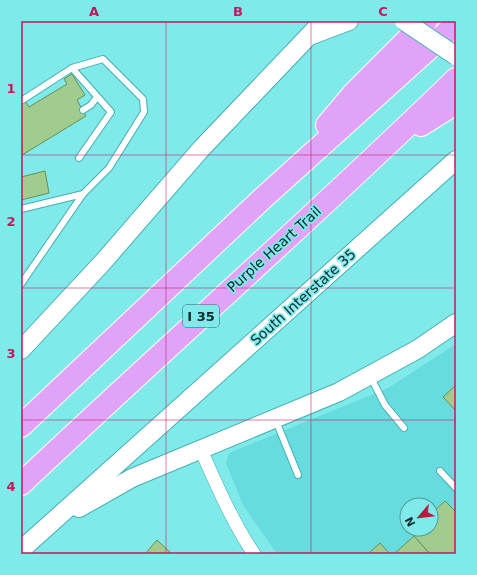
<svg xmlns="http://www.w3.org/2000/svg" width="477" height="575" font-family="'DejaVu Sans',sans-serif">
  <style>
    .built { fill: #67dcde; fill-rule: evenodd }
    .building { fill: #a0cc8e; stroke: #669055 }
    .lines { fill: none; stroke-linecap: round; stroke-linejoin: round }
    .service-casing { stroke: #42afb1; stroke-width: 8 }
    .minor-casing { stroke: #42afb1; stroke-width: 14 }
    .secondary-casing { stroke: #42afb1; stroke-width: 20 }
    .motorway-casing { stroke: #fff; stroke-width: 24 }
    .service { stroke: #fff; stroke-width: 6 }
    .minor { stroke: #fff; stroke-width: 13 }
    .secondary { stroke: #fff; stroke-width: 18 }
    .motorway { stroke: #e1a3f7; stroke-width: 22 }
    .secondary-bridge-casing { stroke: #42afb1; stroke-width: 20; stroke-linecap: butt }
    .secondary-bridge { stroke: #fff; stroke-width: 18 }
    .grid { fill: none; stroke: #c2185b; stroke-width: 1; stroke-opacity: 0.55 }
    .labels { text-anchor: middle; stroke-width: 3.5; stroke-linejoin: round; paint-order: stroke }
    .shield { fill: #80e9ea; stroke: #2b6364; stroke-width: 1 }
    .shield-label { font-size: 13px; font-weight: bold; fill: #072a2b }
    .street-label { font-size: 14px; fill: #072a2b; stroke: #80e9ea }
    .neatline { fill: none; stroke: #c2185b; stroke-width: 1.5 }
    .grid-label { font-size: 13px; text-anchor: middle; font-weight: bold; fill: #c2185b }
  </style>
  <rect width="100%" height="100%" fill="#80e9ea"/>
  <path class="built" d="M456,344V554H277L243,505L226,463L229,453L388,388ZM407,505H431V529H407Z"/>
  <g class="building">
    <polygon points="72,74 85,95 77,100 86,116 22,155 21,104 25,101 29,107 67,84 64,79"/>
    <polygon points="45,171 49,193 21,200 21,177"/>
    <polygon points="456,385 456,411 443,397"/>
    <polygon points="445,501 456,512 456,554 430,554 411,533 416,529 431,529 431,514"/>
    <polygon points="414,536 430,554 394,554"/>
    <polygon points="157,540 172,554 145,554"/>
    <polygon points="380,543 390,554 368,554"/>
  </g>
  <g class="lines">
    <g class="service-casing">
      <g id="service">
        <polyline points="72,68 111,112 79,158"/>
        <polyline points="21,101 72,68 103,59 143,99 144,112 109,168 83,194 21,284"/>
        <polyline points="83,110 91,105 97,97"/>
        <polyline points="21,209 83,194"/>
        <polyline points="370,376 385,405 404,428"/>
        <polyline points="276,421 298,475"/>
        <polyline points="440,471 456,488"/>
      </g>
    </g>
    <g class="minor-casing">
      <path id="minor" d="M201,450C217,486 232,521 254,554"/>
    </g>
    <g class="secondary-casing">
      <g id="secondary">
        <polyline points="312,35 349,21"/>
        <polyline points="21,350 103,262 201,149 323,21"/>
        <polyline points="79,508 132,478 339,392 418,349 456,323"/>
        <polyline points="21,550 456,160"/>
      </g>
    </g>
    <g class="motorway-casing">
      <g id="motorway">
        <polyline points="327,125 354,93 426,21"/>
        <polyline points="421,125 456,103"/>
        <polyline points="21,426 263,198 456,24"/>
        <path d="M21,484C165,348 314,217 456,79"/>
      </g>
    </g>
    <use href="#service" class="service"/>
    <use href="#minor" class="minor"/>
    <use href="#secondary" class="secondary"/>
    <use href="#motorway" class="motorway"/>
    <g class="secondary-bridge-casing">
      <polyline id="secondary-bridge" points="404,21 456,56"/>
    </g>
    <use href="#secondary-bridge" class="secondary-bridge"/>
  </g>
  <path class="grid" d="M166,21V554M311,21V554M21,155H456M21,288H456M21,420H456"/>
  <g class="labels">
    <rect class="shield" x="183" y="305" width="36" height="22" rx="3"/>
    <g class="shield-label">
      <text x="201" y="321">I 35</text>
    </g>
    <g class="street-label">
      <text transform="translate(274 249) rotate(-42)" y="5">Purple Heart Trail</text>
      <text transform="translate(303 297) rotate(-42)" y="5">South Interstate 35</text>
    </g>
  </g>
  <rect width="477" height="575" fill="none" stroke="#80e9ea" stroke-width="44"/>
  <g transform="translate(419 517) rotate(242)"><circle r="19" fill="#80e9ea" stroke="#509d9e"/>
  <path d="M0-3L7 15L0 10L-7 15Z" fill="#b21f3c"/>
  <text y="-6" font-size="11" font-weight="bold" text-anchor="middle" fill="#072a2b">N</text>
  </g>
  <rect x="22" y="22" width="433" height="531" class="neatline"/>
  <g class="grid-label">
    <text x="94" y="16">A</text>
    <text x="238" y="16">B</text>
    <text x="383" y="16">C</text>
    <text x="11" y="93">1</text>
    <text x="11" y="226">2</text>
    <text x="11" y="358">3</text>
    <text x="11" y="491">4</text>
  </g>
</svg>
